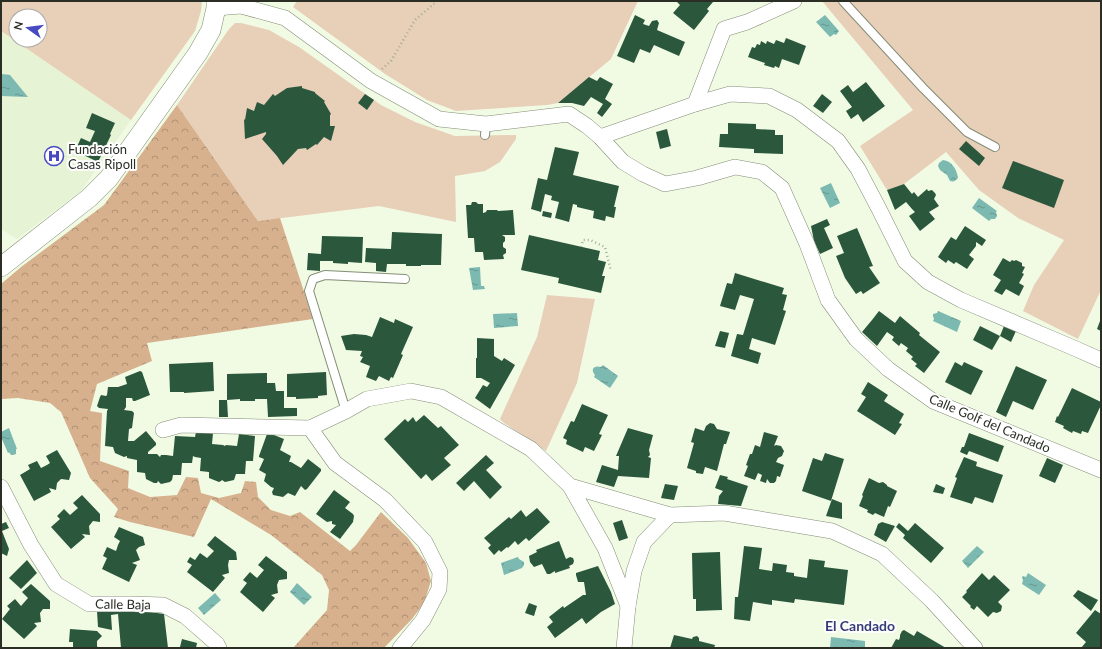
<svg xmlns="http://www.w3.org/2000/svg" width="1102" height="649" font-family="Lato,sans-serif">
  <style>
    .built { fill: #e6f3d4 }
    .green { fill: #e8cfb8; fill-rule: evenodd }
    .forest { fill: url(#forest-crowns) }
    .water { fill: url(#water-ripples) }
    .building { fill: #2b573d }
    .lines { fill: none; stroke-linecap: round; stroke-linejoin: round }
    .service-casing { stroke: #848d78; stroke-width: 10 }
    .minor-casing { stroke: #848d78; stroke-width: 16 }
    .tertiary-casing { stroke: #848d78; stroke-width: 20 }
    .path { stroke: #a4ab9a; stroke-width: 2.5; stroke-dasharray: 1 3; stroke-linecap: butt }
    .service { stroke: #fff; stroke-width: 8 }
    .minor { stroke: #fff; stroke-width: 15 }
    .tertiary { stroke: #fff; stroke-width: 19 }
    .labels { text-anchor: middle; stroke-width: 4; stroke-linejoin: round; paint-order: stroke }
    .poi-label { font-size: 13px; fill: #2a2e25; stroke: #fff; text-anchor: start }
    .street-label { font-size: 13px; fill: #2a2e25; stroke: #fff }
    .neighbourhood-label { font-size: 14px; font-weight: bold; fill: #353c77; stroke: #fff }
  </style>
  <defs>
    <pattern id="forest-crowns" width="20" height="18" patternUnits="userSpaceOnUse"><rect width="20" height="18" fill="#d7b18d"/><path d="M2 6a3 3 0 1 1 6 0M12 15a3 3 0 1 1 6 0" fill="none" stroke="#af9073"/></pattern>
    <pattern id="water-ripples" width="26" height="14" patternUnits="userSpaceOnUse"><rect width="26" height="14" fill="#7bb9b1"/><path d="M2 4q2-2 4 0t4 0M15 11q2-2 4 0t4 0" fill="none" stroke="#659790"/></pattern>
  </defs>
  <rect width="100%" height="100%" fill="#f1fbe4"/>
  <polygon class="built" points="1,31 131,120 81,191 17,239 1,229"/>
  <g class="green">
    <path d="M1,1H202L201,11L195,31L131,120L1,31ZM16,16H40V40H16Z"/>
    <polygon points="297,1 638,1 611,59 558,103 547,105 456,111 427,100 385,74 293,7"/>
    <polygon points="822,1 1101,1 1101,290 1078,339 1023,311 1034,285 1064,240 1018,218 979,190 946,152 904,184 887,190 860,146 913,110"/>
    <polygon points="235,23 241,23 269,30 299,47 381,105 415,122 455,136 516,135 516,139 500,162 485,171 455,176 456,222 379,206 258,221 177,105 229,29"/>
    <polygon points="547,295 595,299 577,383 546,451 504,423 500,419 537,337"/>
  </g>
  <polygon class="forest" points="177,105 258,221 280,218 313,319 147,343 152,361 97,384 90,411 102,413 100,461 129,471 128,488 150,497 177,495 186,477 198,478 201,493 219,498 241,493 245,481 256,482 258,497 271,510 290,516 300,512 350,551 356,545 381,512 408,538 426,563 431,581 424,603 412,619 384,648 293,648 327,610 329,590 322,575 271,535 211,499 194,537 130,522 114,517 118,509 90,478 61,412 50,403 18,398 1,399 1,284 21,267 104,205"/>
  <g class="water">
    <polygon points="825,15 839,31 836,35 834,34 830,37 816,22"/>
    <polygon points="1,74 10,75 28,97 1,96"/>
    <path d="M943,160C952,161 957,170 958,178C955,181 954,182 950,181L947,175L940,170L938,166L939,163Z"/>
    <polygon points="831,183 840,203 830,208 820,188"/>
    <polygon points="979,198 997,211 996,212 997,216 995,219 991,219 989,221 972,208"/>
    <polygon points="480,267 481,286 484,286 485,289 473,290 469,268"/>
    <polygon points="938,311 961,321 957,332 933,321 934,319 933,316 933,314 937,313"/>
    <polygon points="517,313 518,326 494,328 493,314"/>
    <path d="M603,365L618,376L610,388L594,377L595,375C590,369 594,365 601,367Z"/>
    <polygon points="9,428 17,449 16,449 16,454 13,455 11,455 9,452 8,453 1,437 1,432"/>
    <polygon points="977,546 984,552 968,568 962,561"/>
    <polygon points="518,557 519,559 524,562 524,565 522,568 504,575 501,563"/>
    <polygon points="1028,573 1046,585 1039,595 1022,584 1023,580 1022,577 1023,576 1026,577"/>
    <polygon points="297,583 312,597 304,605 290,592"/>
    <polygon points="215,593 221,600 204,615 198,608"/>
    <polygon points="831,637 865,641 865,648 830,648"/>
  </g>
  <g class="building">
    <polygon points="676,1 712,1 713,2 707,9 709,11 694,30 673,13 680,5"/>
    <polygon points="635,15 645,20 643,24 649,26 652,21 657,20 659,23 657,30 685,42 679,56 654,45 650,53 640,49 634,63 617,56"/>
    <polygon points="786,38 806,46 799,65 782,59 779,68 775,66 774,68 764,65 765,63 748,57 752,47 755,48 757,44 760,45 761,41 766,44 767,41 774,44 776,40 784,43"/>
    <polygon points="589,77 597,81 600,77 613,84 605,99 612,104 602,117 597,113 603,104 591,97 584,106 572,103 558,103"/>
    <polygon points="866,82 885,106 863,122 858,114 851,119 846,111 852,107 840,91 848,85 853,92"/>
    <polygon points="302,86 302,88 315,92 315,93 325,101 324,102 331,114 330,115 330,126 335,126 331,141 324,137 317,145 316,144 307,150 306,148 298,149 283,165 277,156 262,139 266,134 266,132 245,139 244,119 245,120 247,108 254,111 257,102 264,105 273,94 275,96 287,88"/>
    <polygon points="365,94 374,100 367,110 358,103"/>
    <polygon points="822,94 832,102 823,113 813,106"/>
    <polygon points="92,113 115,123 110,134 111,135 98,162 75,151 81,138 90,142 95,131 86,128"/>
    <polygon points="728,123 756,124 756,129 775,130 775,135 783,135 783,154 754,153 754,149 719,147 720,134 728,134"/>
    <polygon points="667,129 671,146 660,149 656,132"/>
    <polygon points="966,141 985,158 979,166 959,149"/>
    <polygon points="555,147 579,152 573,175 619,186 614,207 616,207 614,218 606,216 605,221 593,218 594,211 577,207 577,205 573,204 569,222 555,218 559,202 551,200 552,196 545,194 541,212 531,209 538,178 547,180"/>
    <polygon points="1013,161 1064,180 1054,208 1002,188"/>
    <polygon points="904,184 912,194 914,192 918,197 927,189 928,191 932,190 935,193 936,195 934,199 939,206 929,212 935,219 920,231 909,216 915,212 912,209 906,202 895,210 887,190"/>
    <polygon points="472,202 476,202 478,204 483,204 483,213 486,212 487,210 497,210 498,211 513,210 515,235 502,235 505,237 505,241 503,243 503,247 506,249 506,253 503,255 504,259 484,260 483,252 475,252 474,238 468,238 466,205 471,205"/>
    <polygon points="543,211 552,213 551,218 542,216"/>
    <polygon points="827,219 830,225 824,228 833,248 820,254 814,241 811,226"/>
    <polygon points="965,226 986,240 982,246 976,242 976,246 969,255 974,259 967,269 956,262 954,264 948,260 946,263 938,257 951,237 956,240"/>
    <polygon points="857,228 873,266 869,267 880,283 863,294 861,291 856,294 845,278 836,256 844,253 837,236"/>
    <polygon points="392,232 442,234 441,265 421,265 421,266 406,266 406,264 387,264 386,272 376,271 376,263 365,262 366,248 391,249"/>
    <polygon points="529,235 600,251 598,260 606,262 602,276 605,276 601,293 558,283 559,278 521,270"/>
    <polygon points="322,236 363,237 362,263 348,262 348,264 333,263 333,261 320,261 320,271 307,270 308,253 321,254"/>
    <polygon points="1003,258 1010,262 1012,260 1014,261 1016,260 1022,263 1022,266 1025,267 1022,273 1024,274 1019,283 1024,286 1019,296 1006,289 1002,295 994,291 1001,280 993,275"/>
    <polygon points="735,273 784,288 782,294 787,295 783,310 786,311 775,345 752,338 749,349 761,353 758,364 731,356 737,334 743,335 754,299 740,295 735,310 720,306 727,283 732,284"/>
    <polygon points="879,311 895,323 900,316 920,333 919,335 940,352 924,373 915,366 917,364 911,359 913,357 906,351 908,348 901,343 899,346 892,340 894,337 887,332 877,346 862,332 872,320"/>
    <polygon points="380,317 394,323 395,319 413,327 401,354 403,355 393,378 391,377 389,381 379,376 376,381 366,377 370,366 360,362 363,357 360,356 362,351 346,350 341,336 354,334 366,335 372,337"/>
    <polygon points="1100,321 1101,321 1101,331 1097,329"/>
    <polygon points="980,326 1000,336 992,350 973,340"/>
    <polygon points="1004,326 1016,331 1011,342 1000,336"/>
    <polygon points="720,331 729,333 725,348 715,346"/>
    <polygon points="477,338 494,339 494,356 502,361 504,358 515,365 490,409 475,398 483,385 487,387 490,383 481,378 476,378 476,358 477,358"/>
    <polygon points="213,362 214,391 184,393 184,392 170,392 169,364"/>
    <polygon points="955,362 962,366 964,362 983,371 971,395 945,382"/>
    <polygon points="1016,366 1047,380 1033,410 1013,401 1006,417 996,412"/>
    <polygon points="140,371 142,372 150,395 135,401 133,401 132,398 126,398 126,407 124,410 132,411 134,413 132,428 129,429 128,441 134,441 146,431 156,443 156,445 148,452 148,454 157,454 160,457 161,455 166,455 173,456 175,436 195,437 196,432 213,433 212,444 223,445 225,446 226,445 237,446 239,434 255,436 253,461 246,461 245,474 236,474 234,480 225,482 222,480 221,481 219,482 209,478 209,472 200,471 201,458 195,457 193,456 192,463 182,463 181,475 173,475 172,480 170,482 161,484 158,481 157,483 154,483 146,479 145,473 137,472 137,460 127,458 127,456 124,457 115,453 113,447 105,446 107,411 108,409 99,408 97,406 100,397 101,395 106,396 107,395 108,387 118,387 127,384 125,377"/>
    <polygon points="326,372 327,395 318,396 318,398 296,399 296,397 287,397 287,374"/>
    <polygon points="267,373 267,383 275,383 276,391 284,391 284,408 297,408 297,416 268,417 267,399 255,399 255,401 240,401 240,399 227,400 227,374"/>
    <polygon points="868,382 888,395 884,401 904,414 899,423 902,424 895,435 857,411 866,397 861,394"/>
    <polygon points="1072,388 1101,402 1101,405 1088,433 1082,431 1081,434 1073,431 1072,433 1063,428 1064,426 1055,422 1057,416 1058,417"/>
    <polygon points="219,400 227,400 228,417 219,417"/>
    <polygon points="582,404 608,415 599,434 602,435 594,451 585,447 583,452 566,444 567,440 563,438 571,421 574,422"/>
    <polygon points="424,415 438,428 441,426 459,445 444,458 451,465 432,481 426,474 421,479 384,439 405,419 408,422 413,417 416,422"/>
    <polygon points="710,423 714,424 717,429 730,432 726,444 724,444 717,471 705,467 703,474 696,473 696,471 687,468 694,443 691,442 695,428 704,431 706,426"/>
    <polygon points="628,428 653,435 649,450 650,455 648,457 651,458 649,478 618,476 614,487 596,482 602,465 618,470 619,456 616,456"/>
    <polygon points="764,432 778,436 774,446 776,445 781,446 784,451 782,456 778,458 776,462 784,465 780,477 777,476 776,481 774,483 770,483 767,479 766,483 760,481 762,475 758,473 755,480 744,476 748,466 746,465 750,454 752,454 755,445 760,447"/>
    <polygon points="269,433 284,439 280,450 291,456 289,462 291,462 301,468 308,459 321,469 321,471 307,489 305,490 301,486 295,496 288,493 283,497 273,495 272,492 274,488 271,487 264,481 266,474 259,470 264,459 259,457 259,456 267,434"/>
    <polygon points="969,433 1004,446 998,462 969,451 967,455 960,452 962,447 964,447"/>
    <polygon points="57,450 71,473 69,480 61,479 57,483 56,490 49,488 51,492 34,501 20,475 30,469 28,465 37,461 41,468 47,465 50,463 46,456"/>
    <polygon points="825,453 844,459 831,501 802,491 813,458 822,461"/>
    <polygon points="486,455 494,463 486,470 502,487 490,499 474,481 464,491 456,483"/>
    <polygon points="964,457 977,462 976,466 1003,475 993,503 975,497 972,504 950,497 957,478 955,477"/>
    <polygon points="1047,458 1063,465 1055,483 1039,476"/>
    <polygon points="720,475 728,477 727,479 748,486 741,506 718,504 719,496 723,491 715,488"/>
    <polygon points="869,478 879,483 883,482 887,485 887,486 897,491 890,507 888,506 884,517 875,513 873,515 867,512 868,510 859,506 863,496 862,495"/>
    <polygon points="665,484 678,486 674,500 661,498"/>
    <polygon points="936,484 945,488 943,494 933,492"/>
    <polygon points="334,490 350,502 345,508 353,514 354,516 353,522 340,539 330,532 336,525 332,524 332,521 327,522 316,514"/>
    <polygon points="82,495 100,514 100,522 93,521 89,526 90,535 82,534 85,537 71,549 51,527 60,519 57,516 64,509 70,515 78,508 73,503"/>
    <polygon points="832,499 842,503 842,519 826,516"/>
    <polygon points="537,508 550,522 529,541 526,538 518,545 515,541 508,548 507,547 501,552 499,550 494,555 488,548 491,545 484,538 509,517 511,519 521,510 526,517"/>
    <polygon points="622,520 628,538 619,541 613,523"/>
    <polygon points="6,522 9,528 2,531 9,549 7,556 1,553 1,524"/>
    <polygon points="882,522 895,526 886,542 874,535 878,524"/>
    <polygon points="899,523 908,531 915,523 944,548 931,563 903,538 905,535 896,527"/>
    <polygon points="119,527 143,537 145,545 139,547 136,550 140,560 132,563 137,565 129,582 102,569 107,558 103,556 107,547 116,551 118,545 120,541 114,537"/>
    <polygon points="215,536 236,552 237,560 229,560 228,565 229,573 222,575 225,578 213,592 187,572 192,565 187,562 190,557 195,560 200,553 207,558 214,551 207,545"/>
    <polygon points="559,541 566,559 570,557 573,558 574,561 573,564 569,566 570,568 555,573 555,571 550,574 547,574 542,564 534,567 530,562 529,556 537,552 536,550"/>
    <polygon points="744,546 762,548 759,569 772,571 773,563 787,565 786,572 794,573 794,576 807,578 809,559 825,561 824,567 848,570 844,605 795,599 794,603 772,600 772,605 753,602 750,621 734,619 735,597 738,597"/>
    <polygon points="720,552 722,610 696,611 696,599 693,599 692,553"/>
    <polygon points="266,556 287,572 287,579 279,580 277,585 278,593 271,595 275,598 263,612 240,592 247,583 243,580 250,572 257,578 264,570 258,565"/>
    <polygon points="27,560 37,573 21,589 9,578"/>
    <polygon points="598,566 611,592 615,604 601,612 586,624 582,618 555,638 547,627 553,622 549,617 563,606 564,608 583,595 586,595 584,582 578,582 576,575 576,573"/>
    <polygon points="982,573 989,580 994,575 1010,590 998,602 1002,606 1001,611 997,613 993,612 988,617 977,606 974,610 970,607 971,606 962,597 967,592 966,591"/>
    <polygon points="31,584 50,601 50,609 43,609 40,613 41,622 34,623 37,626 24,639 2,619 10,609 7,606 15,599 21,606 28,598 22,592"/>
    <polygon points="1078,590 1098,600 1091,611 1073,596"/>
    <polygon points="529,603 537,606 534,616 525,613"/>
    <polygon points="1095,610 1101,614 1101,648 1081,648 1086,642 1076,633"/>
    <polygon points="97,611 150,612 164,614 168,648 121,648 118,614 111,615 112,630 98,627"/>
    <polygon points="70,629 97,631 102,636 97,641 97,646 98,648 73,648 73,642 69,642"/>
    <polygon points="904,630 914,636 917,631 946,648 891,648 896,639 899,640 900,637 900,635 902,631"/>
    <polygon points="674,635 692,639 693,637 697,636 699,638 699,641 715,645 714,648 670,648"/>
    <polygon points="182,639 197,643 196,648 180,647"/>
  </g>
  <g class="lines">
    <g class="service-casing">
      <g id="service">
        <polyline points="843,1 923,88 967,132 995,147"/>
        <polyline points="485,135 486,124"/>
        <polyline points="346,411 309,291 313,279 325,275 405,279"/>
      </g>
    </g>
    <g class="minor-casing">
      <g id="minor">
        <polyline points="216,8 241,6 285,18 371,81 439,119 486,124 569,114 587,126 600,137 623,162 643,174 665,184 697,178 735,167 762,172 782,188 807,244 828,300 856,339 888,369 933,401 1101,470"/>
        <polyline points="695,104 724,29 747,22 794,1"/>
        <polyline points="600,137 695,104 730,94 769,96 797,110 838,141 858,169 879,209 905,261 928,282 961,300 1074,348 1101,360"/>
        <polyline points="310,428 346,411 367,399 411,391 441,397 531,449 570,486 670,515 724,513 832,531 882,554 932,601 975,648"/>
        <polyline points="163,430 181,425 310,428 335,463 385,500 425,542 440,572 439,589 423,620 400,648"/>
        <polyline points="570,486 605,548 628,606"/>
        <polyline points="1,487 31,545 56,584 89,604 132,604 163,605 185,616 217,644 219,648"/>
        <polyline points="624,648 628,606 634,571 644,542 670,515"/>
      </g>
    </g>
    <g class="tertiary-casing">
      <polyline id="tertiary" points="1,267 89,198 109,178 198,53 211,30 216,8 216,1"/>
    </g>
    <g class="path">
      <polyline points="382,69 391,61 415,20 437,1"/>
      <polyline points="581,247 583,240 590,240 605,247 611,271"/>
    </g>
    <use href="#service" class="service"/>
    <use href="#minor" class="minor"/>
    <use href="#tertiary" class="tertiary"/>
  </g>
  <defs>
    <g id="hospital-ring" transform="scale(1)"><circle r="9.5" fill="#fff" stroke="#474ac0" stroke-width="1.5"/><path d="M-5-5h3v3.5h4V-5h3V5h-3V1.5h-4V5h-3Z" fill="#474ac0"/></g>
  </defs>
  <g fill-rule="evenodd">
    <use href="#hospital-ring" x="54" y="156"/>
  </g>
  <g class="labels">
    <g class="poi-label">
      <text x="68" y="154">Fundación<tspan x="68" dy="15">Casas Ripoll</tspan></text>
    </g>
    <g class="street-label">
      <text transform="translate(990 423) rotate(23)" y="5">Calle Golf del Candado</text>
      <text transform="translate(123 604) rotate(1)" y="5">Calle Baja</text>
    </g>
    <g class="neighbourhood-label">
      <text x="860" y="631">El Candado</text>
    </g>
  </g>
  <rect width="1102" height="649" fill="none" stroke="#2a2e25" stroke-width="4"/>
  <g transform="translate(28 28) rotate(284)"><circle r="19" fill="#ffffff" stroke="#aaaba8"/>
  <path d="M0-3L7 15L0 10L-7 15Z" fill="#474ac0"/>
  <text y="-6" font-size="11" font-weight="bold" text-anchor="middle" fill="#2a2e25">N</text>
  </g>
</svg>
